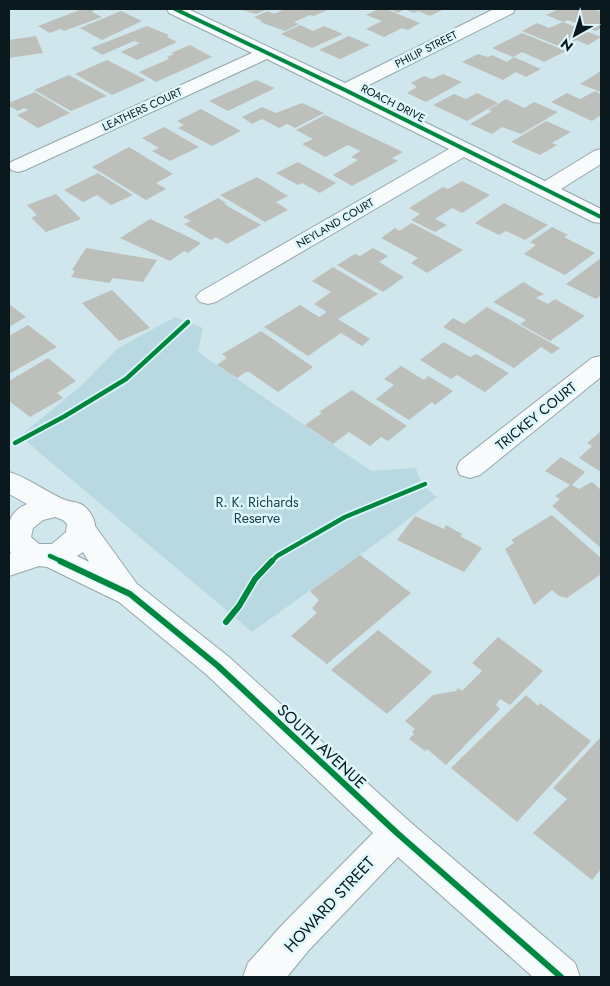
<svg xmlns="http://www.w3.org/2000/svg" width="610" height="986" font-family="Jost,sans-serif">
  <style>
    .green { fill: #b8d9e2 }
    .building { fill: #bdc0ba }
    .lines { fill: none; stroke-linecap: round; stroke-linejoin: round }
    .street-casing { stroke: #95a7ab; stroke-width: 2 }
    .street { fill: #f8fbfc; fill-rule: evenodd }
    .cycleway-far2-casing { stroke: #def7fd; stroke-width: 5.5 }
    .cycleway-far1-casing { stroke: #def7fd; stroke-width: 8 }
    .cycleway-casing { stroke: #def7fd; stroke-width: 9 }
    .cycleway-far2 { stroke: #00873e; stroke-width: 4 }
    .cycleway-far1 { stroke: #00873e; stroke-width: 4.5 }
    .cycleway { stroke: #00873e; stroke-width: 6 }
    .labels { text-anchor: middle; stroke-width: 5; stroke-linejoin: round; paint-order: stroke }
    .far-street-label { font-size: 11px; fill: #09191d; stroke: #def7fd }
    .street-label { font-size: 14px; fill: #09191d; stroke: #def7fd }
    .park-label { font-size: 14px; fill: #1e4048; stroke: #def7fd }
    .near-street-label { font-size: 16px; fill: #09191d; stroke: #def7fd }
  </style>
  <rect width="100%" height="100%" fill="#cfe6ec"/>
  <path class="green" d="M175,317L203,328L198,352L371,471L416,468C418,480 427,490 437,497L385,537L252,632L20,436L82,385L117,349Z"/>
  <g class="building">
    <polygon points="82,9 95,9 92,12 102,17 64,31 60,29 50,33 38,26"/>
    <polygon points="238,9 268,9 256,14"/>
    <polygon points="285,9 324,9 327,10 314,16 310,15 294,22 299,24 285,31 260,22 262,21 254,17 268,11 274,14"/>
    <polygon points="379,9 386,9 420,23 408,30 402,28 384,37 366,29 382,21 366,15"/>
    <polygon points="390,9 444,9 430,16 418,11 414,13 405,9 398,13"/>
    <polygon points="559,9 592,9 601,12 601,28 596,31 568,20 563,22 546,15"/>
    <polygon points="121,11 142,21 102,40 80,28"/>
    <polygon points="563,22 601,37 588,45 576,40 563,48 522,31 537,23 549,28"/>
    <polygon points="300,25 313,31 324,26 343,34 312,48 281,34"/>
    <polygon points="147,26 169,35 167,37 177,42 137,60 121,52 140,43 134,41 102,55 91,48"/>
    <polygon points="522,33 566,51 544,62 522,52 513,57 492,48"/>
    <polygon points="36,36 43,53 9,58 9,40"/>
    <polygon points="349,36 370,45 340,59 319,50"/>
    <polygon points="190,45 212,57 156,82 139,72 169,59 167,57 174,54 171,53"/>
    <polygon points="478,54 488,57 492,55 507,62 514,57 541,69 526,77 516,72 503,80 462,62"/>
    <polygon points="107,60 146,80 112,95 75,74"/>
    <polygon points="601,71 601,92 580,84"/>
    <polygon points="443,74 462,82 426,102 407,93 417,87 411,83 424,76 432,79"/>
    <polygon points="69,75 107,96 71,111 34,90"/>
    <polygon points="256,80 275,88 228,111 209,101"/>
    <polygon points="595,91 601,94 601,115 592,121 551,102 567,93 580,99"/>
    <polygon points="35,92 70,113 38,128 17,115 28,110 24,108 18,111 9,106 9,100 11,102"/>
    <polygon points="477,93 498,103 467,121 433,105 454,94 466,99"/>
    <polygon points="506,99 524,108 534,102 558,112 521,134 502,127 492,134 470,124 492,111 488,110"/>
    <polygon points="302,103 324,113 295,128 287,124 279,128 262,119 252,124 242,117 262,107 276,113"/>
    <polygon points="201,109 241,131 212,146 178,128 184,125 177,121"/>
    <polygon points="325,115 403,152 392,158 398,161 352,186 333,175 358,160 351,157 360,151 348,145 325,157 302,144 313,139 296,130"/>
    <polygon points="546,121 571,132 552,143 557,145 540,155 511,142"/>
    <polygon points="164,127 199,147 170,161 152,151 159,148 142,138"/>
    <polygon points="129,147 173,174 156,183 166,189 146,200 92,167"/>
    <polygon points="298,162 336,183 320,193 302,183 298,185 276,173"/>
    <polygon points="98,173 133,195 111,205 97,195 83,202 64,190"/>
    <polygon points="257,177 288,196 276,202 288,210 265,222 220,195"/>
    <polygon points="462,181 490,195 462,213 452,208 435,219 447,225 435,232 411,220 420,214 409,208 443,187 448,189"/>
    <polygon points="56,194 81,219 46,232 31,218 37,215 27,205"/>
    <polygon points="218,198 226,203 224,204 261,225 227,244 216,237 211,240 184,224 191,221 183,217"/>
    <polygon points="504,203 548,225 525,240 506,231 499,235 475,223"/>
    <polygon points="150,219 178,232 201,243 188,253 184,251 170,261 120,238"/>
    <polygon points="412,223 463,250 427,273 411,263 418,258 381,238 395,228 399,231"/>
    <polygon points="552,227 568,235 564,237 595,253 565,275 524,254 536,245 530,242"/>
    <polygon points="86,248 157,260 143,282 113,278 109,283 71,277 75,271 72,270"/>
    <polygon points="373,248 388,256 379,262 404,277 383,292 337,265 355,254 360,256"/>
    <polygon points="601,258 601,295 596,299 566,284"/>
    <polygon points="333,267 378,294 338,319 370,339 362,346 341,333 308,356 264,327 300,305 319,317 327,312 314,304 331,292 312,281"/>
    <polygon points="523,282 544,294 536,298 548,304 555,299 585,316 550,341 520,324 526,320 493,302"/>
    <polygon points="112,290 150,328 119,341 82,303"/>
    <polygon points="9,304 26,317 9,327"/>
    <polygon points="487,307 542,338 560,348 552,354 541,347 514,368 443,327 453,318 464,324"/>
    <polygon points="28,325 57,347 9,374 9,336"/>
    <polygon points="261,331 313,367 278,392 249,372 246,372 237,378 217,365 227,358 222,354"/>
    <polygon points="444,342 470,357 476,354 509,373 485,392 457,375 451,379 420,360"/>
    <polygon points="48,358 76,381 57,393 63,398 30,417 9,401 9,381"/>
    <polygon points="401,366 424,380 428,376 453,391 435,405 432,402 409,420 376,399 394,385 384,379"/>
    <polygon points="352,390 407,426 388,441 381,437 370,446 349,432 333,444 305,425 322,413 319,412"/>
    <polygon points="601,431 601,472 579,458 592,446 587,443"/>
    <polygon points="561,457 585,472 572,485 579,489 592,482 601,490 601,548 552,506 560,499 555,496 570,485 545,471"/>
    <polygon points="552,515 601,558 601,574 567,598 559,596 552,590 534,605 505,549 514,543 511,540"/>
    <polygon points="415,516 444,529 446,525 462,534 460,536 482,548 464,572 397,540"/>
    <polygon points="360,555 411,593 327,664 291,636 317,613 312,608 319,600 310,591"/>
    <polygon points="378,630 432,672 387,714 331,670"/>
    <polygon points="498,637 543,671 510,705 500,699 496,705 500,709 446,765 427,749 425,751 409,739 414,734 412,732 415,729 405,721 433,695 456,691 458,688 462,691 482,671 472,663"/>
    <polygon points="526,695 538,706 540,703 591,741 517,822 451,768"/>
    <polygon points="601,737 601,869 592,880 533,833 567,799 553,788"/>
  </g>
  <g class="lines">
    <g class="street-casing">
      <g id="street">
        <polygon points="167,9 188,9 345,83 494,9 515,9 513,13 359,90 545,181 594,151 601,149 601,164 561,189 601,209 601,223 593,222 464,157 216,302 208,304 200,302 196,297 200,292 449,149 267,59 25,170 18,172 11,170 9,165 11,162 252,53 169,13"/>
        <polygon points="601,356 601,377 480,475 470,478 460,475 457,468 460,461 592,358"/>
        <path d="M9,472C29,478 46,492 65,500C71,502 79,502 84,506C89,510 95,519 95,526L137,584L229,657L409,821L575,963L580,977H533L398,857L308,951L287,977H243L248,963L282,925L373,833L207,675L119,602L47,567L39,566L9,576V554L11,553L9,550C9,529 4,514 27,504L9,494ZM55,517L63,520L67,524L66,532L52,544H39L31,537L33,528L43,520ZM83,552L89,562L77,556Z"/>
      </g>
    </g>
    <use href="#street" class="street"/>
    <g class="cycleway-far2-casing">
      <polyline id="cycleway-far2" points="175,9 345,90 601,217"/>
    </g>
    <g class="cycleway-far1-casing">
      <g id="cycleway-far1">
        <polyline points="15,443 65,416 126,379 188,322"/>
        <polyline points="50,556 63,562"/>
        <polyline points="271,562 277,556 345,517 425,484"/>
      </g>
    </g>
    <g class="cycleway-casing">
      <g id="cycleway">
        <polyline points="60,561 130,594 218,666 397,833 561,977"/>
        <polyline points="226,622 239,606 255,579 272,561"/>
      </g>
    </g>
    <use href="#cycleway-far2" class="cycleway-far2"/>
    <use href="#cycleway-far1" class="cycleway-far1"/>
    <use href="#cycleway" class="cycleway"/>
  </g>
  <g class="labels">
    <g class="far-street-label">
      <text transform="translate(426 49) rotate(-27)" y="4">PHILIP STREET</text>
      <text transform="translate(393 103) rotate(27)" y="4">ROACH DRIVE</text>
      <text transform="translate(142 109) rotate(-25)" y="4">LEATHERS COURT</text>
      <text transform="translate(335 223) rotate(-30)" y="4">NEYLAND COURT</text>
    </g>
    <g class="street-label">
      <text transform="translate(536 416) rotate(-39)" y="5">TRICKEY COURT</text>
    </g>
    <g class="park-label">
      <text x="257" y="507">R. K. Richards<tspan x="257" dy="16">Reserve</tspan></text>
    </g>
    <g class="near-street-label">
      <text transform="translate(322 746) rotate(43)" y="6">SOUTH AVENUE</text>
      <text transform="translate(329 904) rotate(-47)" y="6">HOWARD STREET</text>
    </g>
  </g>
  <rect width="610" height="986" fill="none" stroke="#09191d" stroke-width="20"/>
  <g transform="translate(575 35) rotate(219)" stroke="#def7fd" stroke-width="4" paint-order="stroke">
  <path d="M0-4L9 19L0 12L-9 19Z" fill="#09191d"/>
  <text y="-8" font-size="14" font-weight="bold" text-anchor="middle" fill="#09191d">N</text>
  </g>
</svg>
